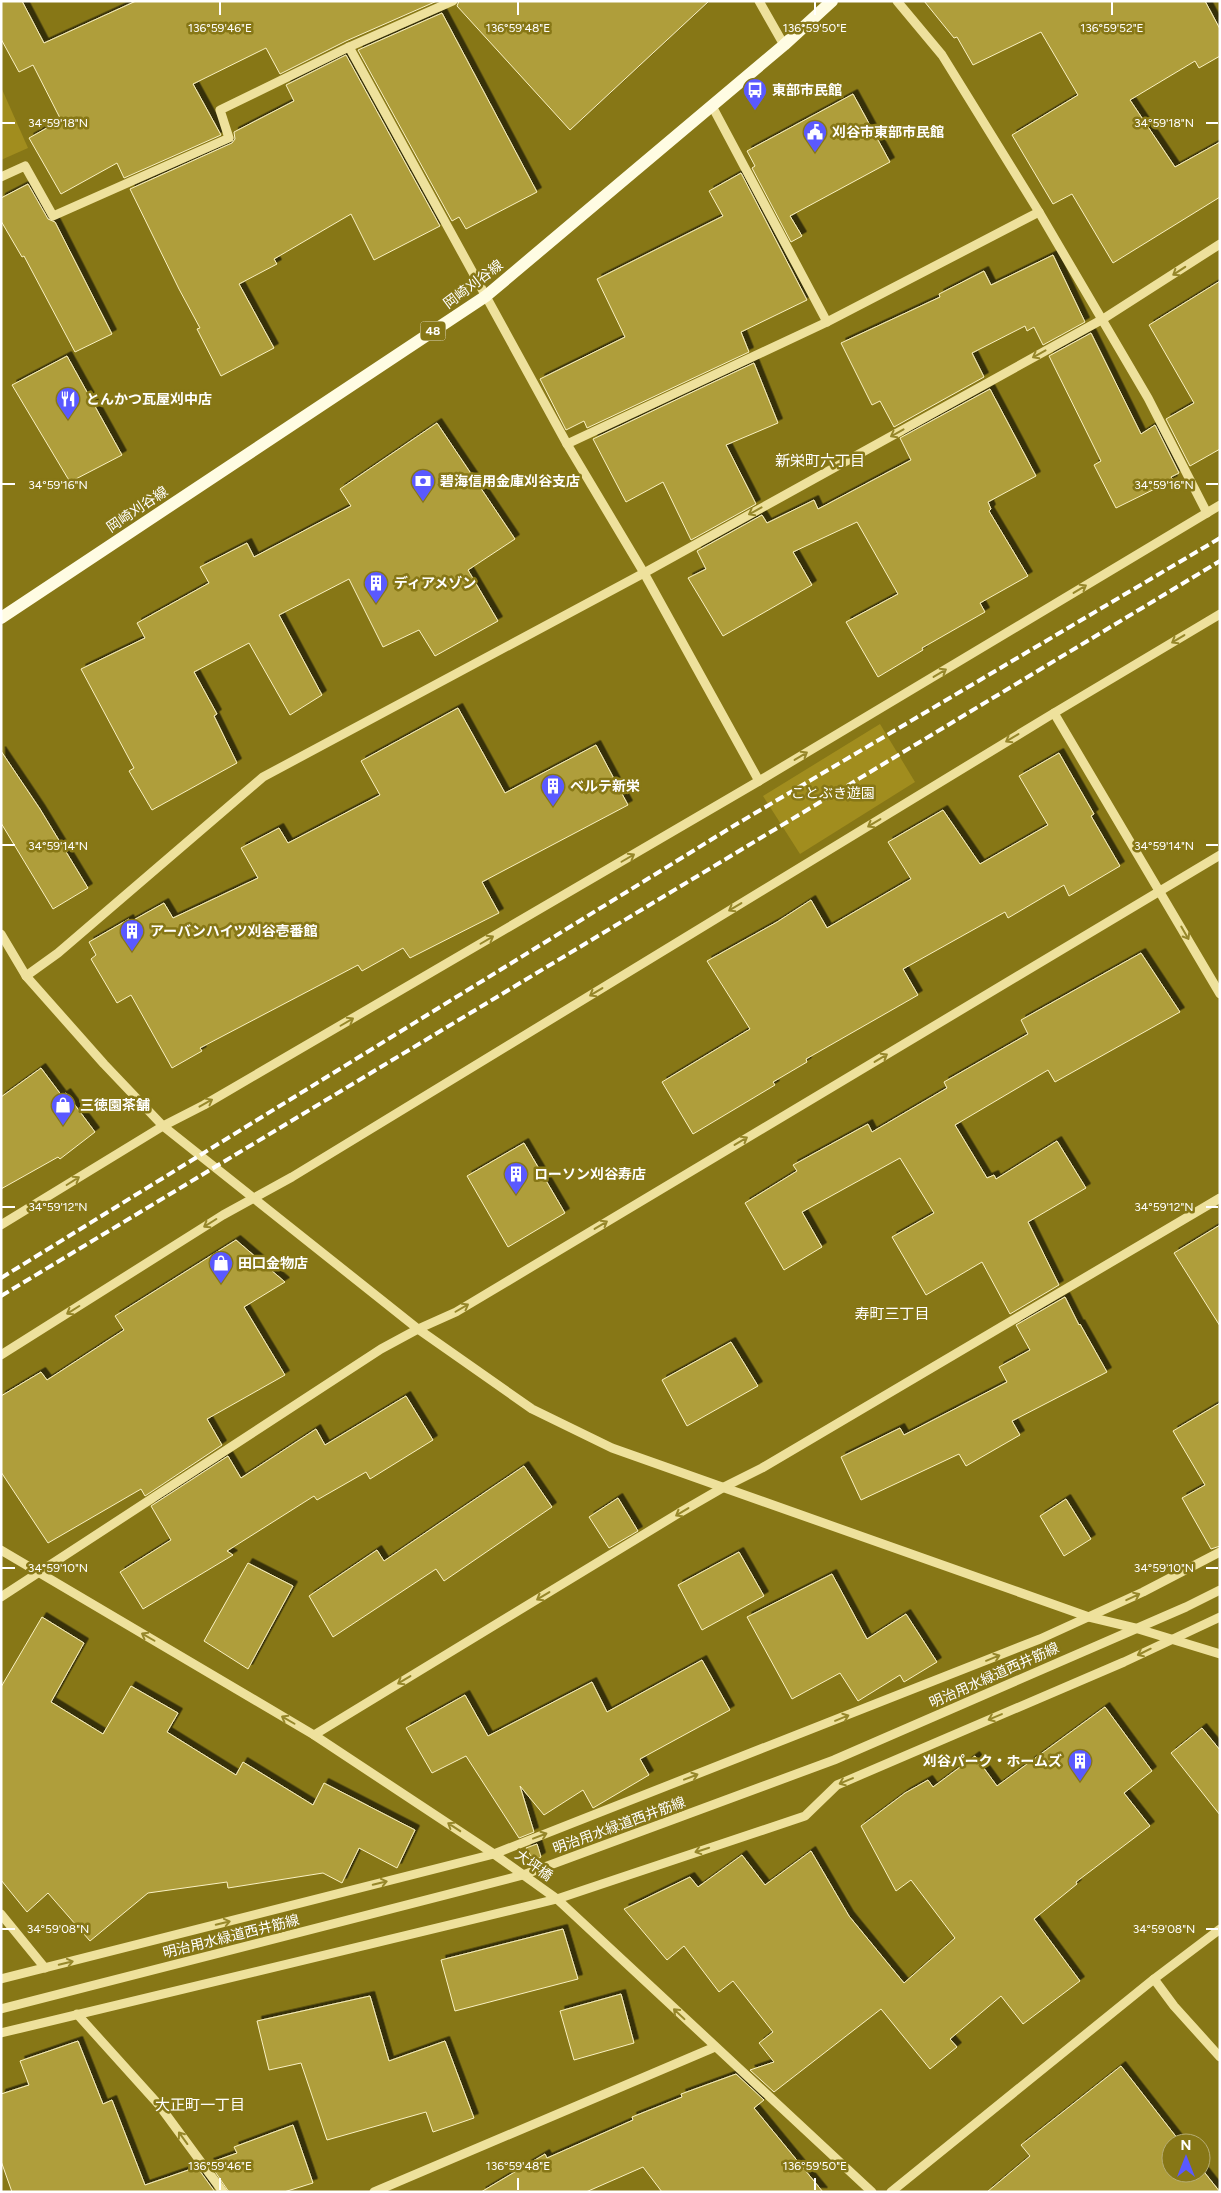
<svg xmlns="http://www.w3.org/2000/svg" width="1221" height="2193" font-family="Figtree,'Noto Sans JP',sans-serif">
  <style>
    .green { fill: #a18d1e }
    .building { fill: #af9e3a; stroke: #faf1c2; filter: url(#shadow) }
    .lines { fill: none; stroke-linecap: round; stroke-linejoin: round }
    .minor { stroke: #eee19c; stroke-width: 9 }
    .major { stroke: #fffce3; stroke-width: 12 }
    .rail { stroke: #fff; stroke-width: 4; stroke-dasharray: 9 4; stroke-linecap: butt }
    .oneway { stroke: #96872a }
    .ticks { fill: none; stroke: #fff; stroke-width: 2 }
    .labels { text-anchor: middle; stroke-width: 5; stroke-linejoin: round; paint-order: stroke }
    .shield { fill: #877716; stroke: #dbd6b9; stroke-width: 1 }
    .shield-label { font-size: 12px; font-weight: bold; fill: #fff }
    .poi-label { font-size: 14px; font-weight: bold; fill: #fff; stroke: #877716; text-anchor: start }
    .street-label { font-size: 14px; fill: #fff; stroke: #877716 }
    .park-label { font-size: 14px; fill: #fff; stroke: #877716 }
    .neighbourhood-label { font-size: 15px; fill: #fff; stroke: #877716 }
    .ticks-label { font-size: 12px; text-anchor: middle; fill: #fff; stroke: #877716; stroke-width: 5; stroke-linejoin: round; paint-order: stroke }
  </style>
  <defs>
    <filter id="shadow"><feDropShadow dx="4.5" dy="-4.5" stdDeviation="0" flood-color="#0009"/></filter>
  </defs>
  <rect width="100%" height="100%" fill="#877716"/>
  <g class="green">
    <polygon points="1,87 28,148 1,160"/>
    <polygon points="880,724 915,782 800,854 763,796"/>
  </g>
  <g class="building">
    <polygon points="1,1 22,1 44,43 136,1 437,1 346,41 280,74 266,48 193,84 221,135 124,178 117,163 61,194 29,138 61,120 33,65 19,72 1,39"/>
    <polygon points="459,1 709,1 570,130 457,6"/>
    <polygon points="924,1 1205,1 1220,29 1220,56 1199,68 1195,61 1130,100 1175,167 1220,142 1220,197 1113,263 1072,194 1053,204 1012,135 1078,95 1041,32 973,65 957,37 954,38"/>
    <polygon points="442,13 537,192 466,229 459,217 452,221 358,50"/>
    <polygon points="346,55 440,226 374,260 351,214 274,259 277,264 239,284 274,348 221,376 197,329 200,328 179,289 130,189 232,143 235,139 234,132 294,101 286,85"/>
    <polygon points="853,94 890,162 790,216 802,236 791,242 752,168 755,166 747,151"/>
    <polygon points="741,173 807,300 741,332 749,352 587,428 584,421 566,430 540,379 625,337 597,279 723,216 709,191"/>
    <polygon points="28,184 48,219 55,222 112,334 75,352 24,256 22,257 1,221 1,198"/>
    <polygon points="1053,255 1085,322 1043,345 1034,327 1027,331 1025,326 972,353 984,377 894,427 880,401 872,405 841,343 940,297 939,294 984,271 991,285"/>
    <polygon points="1220,281 1220,449 1190,466 1166,419 1194,403 1149,325"/>
    <polygon points="1091,333 1141,434 1155,425 1179,473 1171,477 1173,480 1116,508 1094,465 1101,461 1049,356"/>
    <polygon points="67,356 122,455 70,482 12,385"/>
    <polygon points="754,363 778,423 726,445 756,504 691,540 663,482 626,502 593,439"/>
    <polygon points="990,389 1036,476 988,502 991,509 989,511 1028,576 980,603 985,612 922,648 923,650 878,677 846,622 898,594 857,522 793,552 812,585 723,636 688,578 706,569 697,551 762,515 767,523 814,500 818,509 911,460 900,438"/>
    <polygon points="437,423 515,539 468,570 498,621 435,656 419,630 383,647 349,579 279,615 322,695 290,715 249,643 194,672 217,714 214,716 237,763 152,810 129,771 134,768 81,669 145,638 137,623 209,583 200,567 247,543 254,557 351,506 340,489"/>
    <polygon points="458,708 505,793 596,745 628,805 482,882 499,913 410,958 403,948 362,971 358,965 200,1048 202,1051 172,1068 131,995 117,1003 91,959 96,955 89,942 129,919 130,922 164,903 173,918 258,878 241,848 279,828 288,843 380,795 361,761"/>
    <polygon points="1,751 40,809 88,888 53,909 1,823"/>
    <polygon points="1059,753 1094,814 1091,816 1120,866 1069,896 1064,885 1008,918 1005,912 903,969 918,995 806,1059 807,1062 773,1082 775,1085 693,1134 662,1082 750,1029 707,961 777,922 811,900 827,928 911,879 888,842 943,810 980,864 1048,825 1019,776"/>
    <polygon points="1141,953 1180,1012 1055,1082 1048,1070 955,1125 987,1178 994,1175 996,1179 1057,1141 1086,1188 1028,1222 1059,1285 1010,1314 982,1262 926,1295 892,1237 934,1213 900,1158 802,1212 822,1247 784,1270 745,1203 797,1171 793,1165 868,1124 872,1132 947,1088 944,1082 1028,1034 1021,1020"/>
    <polygon points="41,1068 62,1096 66,1093 95,1132 60,1159 58,1157 1,1189 1,1097"/>
    <polygon points="524,1143 565,1213 508,1247 467,1176"/>
    <polygon points="1220,1225 1220,1326 1174,1253"/>
    <polygon points="236,1240 285,1282 244,1307 285,1375 207,1419 222,1445 145,1496 141,1489 48,1543 1,1472 1,1396 41,1372 47,1380 124,1330 115,1316"/>
    <polygon points="1065,1297 1079,1325 1080,1324 1107,1372 1012,1421 1020,1435 966,1466 959,1454 861,1500 841,1457 900,1428 904,1435 1007,1382 999,1367 1030,1350 1016,1325"/>
    <polygon points="731,1342 758,1386 687,1426 662,1380"/>
    <polygon points="406,1396 433,1440 370,1479 366,1472 317,1500 314,1496 227,1551 233,1555 143,1609 120,1572 171,1540 151,1506 228,1456 241,1478 316,1429 325,1445"/>
    <polygon points="1220,1403 1220,1546 1211,1549 1182,1498 1205,1485 1173,1431"/>
    <polygon points="524,1466 552,1507 444,1581 436,1569 333,1637 309,1596 377,1550 384,1561"/>
    <polygon points="618,1498 638,1531 609,1548 589,1517"/>
    <polygon points="1066,1499 1091,1539 1064,1556 1040,1516"/>
    <polygon points="739,1552 764,1596 702,1630 678,1585"/>
    <polygon points="248,1563 293,1586 248,1669 204,1641"/>
    <polygon points="832,1574 867,1639 906,1614 937,1662 904,1682 900,1675 858,1701 840,1673 792,1699 747,1617"/>
    <polygon points="42,1617 84,1643 51,1702 103,1734 131,1686 178,1713 167,1732 236,1775 243,1762 313,1805 324,1783 415,1830 397,1868 359,1848 342,1883 323,1873 228,1888 227,1882 148,1893 90,1941 48,1893 27,1912 1,1880 1,1687"/>
    <polygon points="702,1660 730,1710 640,1759 649,1775 593,1808 583,1790 544,1815 520,1786 534,1832 519,1838 466,1756 432,1773 406,1728 465,1695 488,1736 592,1682 607,1712"/>
    <polygon points="1105,1707 1152,1771 1124,1793 1150,1826 1076,1882 1077,1884 1034,1919 1080,1981 1023,2024 1001,1996 950,2039 957,2047 930,2069 881,2009 774,2092 750,2070 774,2062 759,2043 773,2032 733,1981 719,1992 684,1946 667,1960 624,1909 690,1877 698,1887 742,1855 765,1885 811,1851 849,1916 904,1983 955,1938 911,1880 896,1891 861,1826 905,1793 928,1780 933,1787 975,1756 997,1786"/>
    <polygon points="1202,1728 1220,1750 1220,1815 1171,1753"/>
    <polygon points="537,1844 541,1857 534,1861 526,1848"/>
    <polygon points="563,1929 578,1979 455,2011 441,1960"/>
    <polygon points="621,1994 634,2043 574,2060 560,2011"/>
    <polygon points="370,1996 389,2061 445,2041 474,2118 433,2132 426,2112 327,2140 301,2063 269,2070 257,2021"/>
    <polygon points="78,2041 103,2104 112,2100 145,2185 197,2167 215,2192 12,2192 1,2161 1,2094 29,2085 20,2061"/>
    <polygon points="1121,2066 1181,2143 1171,2143 1171,2173 1201,2173 1201,2168 1220,2192 987,2192 1030,2156 1021,2145"/>
    <polygon points="736,2074 764,2100 754,2108 823,2192 662,2192 643,2167 586,2192 481,2192 545,2154 547,2158 633,2120 632,2117 682,2097 681,2094"/>
    <polygon points="293,2125 313,2183 284,2192 229,2192 209,2163 237,2153 234,2147"/>
  </g>
  <g class="lines">
    <g class="minor">
      <polyline points="759,1 784,45"/>
      <polyline points="897,1 942,55 1039,212 1148,398 1207,513"/>
      <polyline points="349,47 567,444 644,573 759,781"/>
      <polyline points="712,106 827,322"/>
      <polyline points="1,177 25,166 53,216 229,138 220,110 349,47 453,1"/>
      <polyline points="567,444 827,322 1039,212"/>
      <polyline points="1054,713 1220,994"/>
      <polyline points="1,934 26,976 104,1064 163,1126 418,1329 532,1409 612,1448 1089,1617 1135,1628 1220,1654"/>
      <polyline points="26,976 58,953 263,777 644,573 1103,319 1220,244"/>
      <polyline points="1,1225 163,1126 204,1105 759,781 1220,505"/>
      <polyline points="1,1355 223,1215 292,1177 1054,713 1220,614"/>
      <polyline points="1,1550 314,1735 494,1854 557,1899 872,2192"/>
      <polyline points="1,1597 381,1349 418,1329 456,1312 1220,855"/>
      <polyline points="314,1735 679,1513 724,1487 762,1468 1220,1198"/>
      <polyline points="1,1914 45,1968"/>
      <polyline points="1,1979 494,1854 1040,1639 1143,1592 1220,1552"/>
      <polyline points="1154,1979 1174,2006 1220,2057"/>
      <polyline points="1,2009 523,1875 834,1760 1186,1607 1220,1590"/>
      <polyline points="77,2014 159,2105 223,2192"/>
      <polyline points="1,2033 557,1899 805,1816 837,1785 1124,1662 1220,1617"/>
      <polyline points="374,2192 715,2047"/>
      <polyline points="891,2192 1154,1979 1220,1929"/>
    </g>
    <polyline class="major" points="1,618 486,296 784,45 832,1"/>
    <g class="rail">
      <polyline points="1,1278 735,825 1220,538"/>
      <polyline points="1,1296 1220,561"/>
    </g>
  </g>
  <defs><path id="oneway-shaft" d="M-6 0H5M1.5-3L5.5 0L1.5 3" fill="none" stroke-width="1.6" stroke-linecap="round" stroke-linejoin="round" transform="scale(1.25)"/></defs>
  <g class="oneway">
    <use href="#oneway-shaft" transform="translate(1179 271) rotate(147)"/>
    <use href="#oneway-shaft" transform="translate(1039 354) rotate(151)"/>
    <use href="#oneway-shaft" transform="translate(897 433) rotate(151)"/>
    <use href="#oneway-shaft" transform="translate(755 511) rotate(151)"/>
    <use href="#oneway-shaft" transform="translate(1080 589) rotate(-31)"/>
    <use href="#oneway-shaft" transform="translate(1178 639) rotate(149)"/>
    <use href="#oneway-shaft" transform="translate(940 673) rotate(-31)"/>
    <use href="#oneway-shaft" transform="translate(1012 738) rotate(149)"/>
    <use href="#oneway-shaft" transform="translate(801 756) rotate(-31)"/>
    <use href="#oneway-shaft" transform="translate(874 823) rotate(149)"/>
    <use href="#oneway-shaft" transform="translate(628 858) rotate(-30)"/>
    <use href="#oneway-shaft" transform="translate(735 907) rotate(149)"/>
    <use href="#oneway-shaft" transform="translate(1185 933) rotate(60)"/>
    <use href="#oneway-shaft" transform="translate(487 940) rotate(-30)"/>
    <use href="#oneway-shaft" transform="translate(596 992) rotate(149)"/>
    <use href="#oneway-shaft" transform="translate(347 1022) rotate(-30)"/>
    <use href="#oneway-shaft" transform="translate(881 1058) rotate(-31)"/>
    <use href="#oneway-shaft" transform="translate(206 1103) rotate(-29)"/>
    <use href="#oneway-shaft" transform="translate(741 1141) rotate(-31)"/>
    <use href="#oneway-shaft" transform="translate(73 1181) rotate(-32)"/>
    <use href="#oneway-shaft" transform="translate(210 1223) rotate(148)"/>
    <use href="#oneway-shaft" transform="translate(601 1225) rotate(-31)"/>
    <use href="#oneway-shaft" transform="translate(462 1308) rotate(-30)"/>
    <use href="#oneway-shaft" transform="translate(73 1310) rotate(148)"/>
    <use href="#oneway-shaft" transform="translate(682 1512) rotate(149)"/>
    <use href="#oneway-shaft" transform="translate(543 1596) rotate(149)"/>
    <use href="#oneway-shaft" transform="translate(1133 1597) rotate(-25)"/>
    <use href="#oneway-shaft" transform="translate(148 1637) rotate(-150)"/>
    <use href="#oneway-shaft" transform="translate(1144 1652) rotate(154)"/>
    <use href="#oneway-shaft" transform="translate(993 1658) rotate(-22)"/>
    <use href="#oneway-shaft" transform="translate(404 1680) rotate(149)"/>
    <use href="#oneway-shaft" transform="translate(995 1717) rotate(157)"/>
    <use href="#oneway-shaft" transform="translate(842 1718) rotate(-22)"/>
    <use href="#oneway-shaft" transform="translate(288 1720) rotate(-150)"/>
    <use href="#oneway-shaft" transform="translate(691 1777) rotate(-21)"/>
    <use href="#oneway-shaft" transform="translate(846 1781) rotate(157)"/>
    <use href="#oneway-shaft" transform="translate(454 1827) rotate(-147)"/>
    <use href="#oneway-shaft" transform="translate(540 1836) rotate(-21)"/>
    <use href="#oneway-shaft" transform="translate(702 1850) rotate(162)"/>
    <use href="#oneway-shaft" transform="translate(380 1883) rotate(-14)"/>
    <use href="#oneway-shaft" transform="translate(223 1923) rotate(-14)"/>
    <use href="#oneway-shaft" transform="translate(66 1963) rotate(-14)"/>
    <use href="#oneway-shaft" transform="translate(679 2014) rotate(-137)"/>
    <use href="#oneway-shaft" transform="translate(183 2138) rotate(-126)"/>
  </g>
  <path class="ticks" d="M220,2V15M518,2V15M815,2V15M1112,2V15M2,123H15M1206,123H1218M2,484H15M1206,484H1218M2,845H15M1206,845H1218M2,1207H15M1206,1207H1218M2,1568H15M1206,1568H1218M2,1929H15M1206,1929H1218M220,2178V2190M518,2178V2190M815,2178V2190"/>
  <defs>
    <g id="bus-pin" transform="scale(1.25)"><path d="M0 17L-7.5 6A9.5 9.5 0 1 1 7.5 6Z" fill="#5a59ff" stroke="#877716"/><path d="M-5-6H5V4H4V6H2V4H-2V6H-4V4H-5ZM-3.5-4V0h7V-4ZM-3.5 1.2v1.5H-2V1.2ZM2 1.2v1.5H3.5V1.2Z" fill="#fff"/></g>
    <g id="civic-pin" transform="scale(1.25)"><path d="M0 17L-7.5 6A9.5 9.5 0 1 1 7.5 6Z" fill="#5a59ff" stroke="#877716"/><path d="M-.6-6.5H3V-4.5H.6V-3L4-1V1h2V6H-6V1h2V-1L-.6-3ZM-1.2 2.5V6h2.4V2.5Z" fill="#fff"/></g>
    <g id="restaurant-pin" transform="scale(1.25)"><path d="M0 17L-7.5 6A9.5 9.5 0 1 1 7.5 6Z" fill="#5a59ff" stroke="#877716"/><path d="M-5-6h1v4h1v-4h1v4h1v-4h1v5L-1.5 .5V6h-2V.5L-5-1ZM5-6V6H3V1.5H1.5Q1.5-4 5-6Z" fill="#fff"/></g>
    <g id="bank-pin" transform="scale(1.25)"><path d="M0 17L-7.5 6A9.5 9.5 0 1 1 7.5 6Z" fill="#5a59ff" stroke="#877716"/><path d="M-6-4H6V4H-6ZM0-2.3a2.3 2.3 0 1 0 0 4.6a2.3 2.3 0 1 0 0-4.6Z" fill="#fff"/></g>
    <g id="building-pin" transform="scale(1.25)"><path d="M0 17L-7.5 6A9.5 9.5 0 1 1 7.5 6Z" fill="#5a59ff" stroke="#877716"/><path d="M-4-6H4V6H1V3H-1V6H-4ZM-2.5-4.3h1.7v1.8h-1.7ZM.8-4.3h1.7v1.8H.8ZM-2.5-1h1.7V.8h-1.7ZM.8-1h1.7V.8H.8Z" fill="#fff"/></g>
    <g id="shop-pin" transform="scale(1.25)"><path d="M0 17L-7.5 6A9.5 9.5 0 1 1 7.5 6Z" fill="#5a59ff" stroke="#877716"/><path d="M-5-2.5h2.3a2.7 3.5 0 0 1 5.4 0H5L5.5 6h-11ZM-1.5-2.5h3a1.5 2.3 0 0 0-3 0Z" fill="#fff"/></g>
  </defs>
  <g fill-rule="evenodd">
    <use href="#bus-pin" x="755" y="90"/>
    <use href="#civic-pin" x="815" y="132"/>
    <use href="#restaurant-pin" x="68" y="399"/>
    <use href="#bank-pin" x="423" y="481"/>
    <use href="#building-pin" x="376" y="583"/>
    <use href="#building-pin" x="553" y="786"/>
    <use href="#building-pin" x="132" y="931"/>
    <use href="#shop-pin" x="63" y="1105"/>
    <use href="#building-pin" x="516" y="1174"/>
    <use href="#shop-pin" x="221" y="1263"/>
    <use href="#building-pin" x="1080" y="1761"/>
  </g>
  <g class="labels">
    <rect class="shield" x="420.5" y="321.5" width="25" height="19" rx="4"/>
    <g class="shield-label">
      <text x="433" y="335">48</text>
    </g>
    <g class="poi-label">
      <text x="772" y="95">東部市民館</text>
      <text x="832" y="137">刈谷市東部市民館</text>
      <text x="86" y="404">とんかつ瓦屋刈中店</text>
      <text x="440" y="486">碧海信用金庫刈谷支店</text>
      <text x="394" y="588">ディアメゾン</text>
      <text x="570" y="791">ベルテ新栄</text>
      <text x="150" y="936">アーバンハイツ刈谷壱番館</text>
      <text x="80" y="1110">三徳園茶舗</text>
      <text x="534" y="1179">ローソン刈谷寿店</text>
      <text x="238" y="1268">田口金物店</text>
      <text x="1062" y="1766" text-anchor="end">刈谷パーク・ホームズ</text>
    </g>
    <g class="street-label">
      <text transform="translate(473 284) rotate(-37)" y="5">岡崎刈谷線</text>
      <text transform="translate(137 509) rotate(-34)" y="5">岡崎刈谷線</text>
      <text transform="translate(994 1675) rotate(-24)" y="5">明治用水緑道西井筋線</text>
      <text transform="translate(619 1825) rotate(-20)" y="5">明治用水緑道西井筋線</text>
      <text transform="translate(534 1865) rotate(36)" y="5">大坪橋</text>
      <text transform="translate(231 1936) rotate(-14)" y="5">明治用水緑道西井筋線</text>
    </g>
    <g class="park-label">
      <text x="833" y="798">ことぶき遊園</text>
    </g>
    <g class="neighbourhood-label">
      <text x="820" y="466">新栄町六丁目</text>
      <text x="892" y="1319">寿町三丁目</text>
      <text x="200" y="2110">大正町一丁目</text>
    </g>
  </g>
  <g class="ticks-label">
    <text x="220" y="32">136°59'46"E</text>
    <text x="518" y="32">136°59'48"E</text>
    <text x="815" y="32">136°59'50"E</text>
    <text x="1112" y="32">136°59'52"E</text>
    <text x="58" y="127">34°59'18"N</text>
    <text x="1164" y="127">34°59'18"N</text>
    <text x="58" y="489">34°59'16"N</text>
    <text x="1164" y="489">34°59'16"N</text>
    <text x="58" y="850">34°59'14"N</text>
    <text x="1164" y="850">34°59'14"N</text>
    <text x="58" y="1211">34°59'12"N</text>
    <text x="1164" y="1211">34°59'12"N</text>
    <text x="58" y="1572">34°59'10"N</text>
    <text x="1164" y="1572">34°59'10"N</text>
    <text x="58" y="1933">34°59'08"N</text>
    <text x="1164" y="1933">34°59'08"N</text>
    <text x="220" y="2170">136°59'46"E</text>
    <text x="518" y="2170">136°59'48"E</text>
    <text x="815" y="2170">136°59'50"E</text>
  </g>
  <rect width="1221" height="2193" fill="none" stroke="#ffffff" stroke-width="5"/>
  <g transform="translate(1186 2158)"><circle r="24" fill="#877716" stroke="#b7ad73"/>
  <path d="M0-4L9 19L0 12L-9 19Z" fill="#5a59ff"/>
  <text y="-8" font-size="14" font-weight="bold" text-anchor="middle" fill="#ffffff">N</text>
  </g>
</svg>
